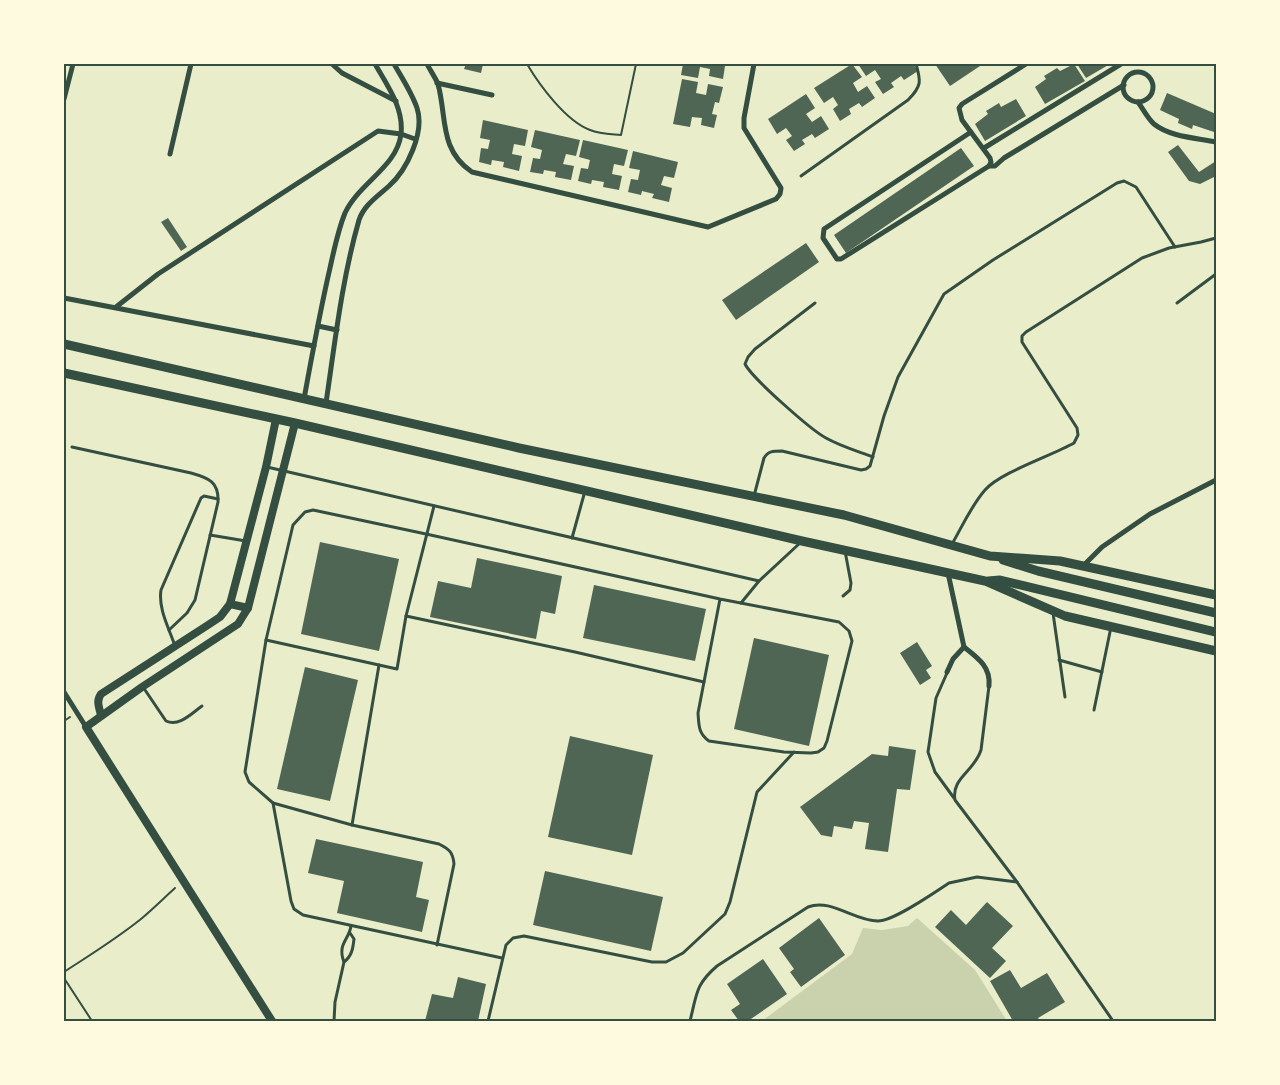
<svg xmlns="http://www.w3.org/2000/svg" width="1280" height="1085" font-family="'Golos Text',sans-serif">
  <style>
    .green { fill: #cad2ad }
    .building { fill: #4f6655 }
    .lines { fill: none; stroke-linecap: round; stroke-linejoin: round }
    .path { stroke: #344e41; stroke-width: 2 }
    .service { stroke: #344e41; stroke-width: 3 }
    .minor { stroke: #344e41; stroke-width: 5 }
    .tertiary { stroke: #344e41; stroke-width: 8 }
    .secondary { stroke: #344e41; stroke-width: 9 }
    .neatline { fill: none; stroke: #344e41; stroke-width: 2 }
  </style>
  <rect width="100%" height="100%" fill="#e9edc9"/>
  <polygon class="green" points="917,918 975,970 1007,1021 762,1021 852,954 863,928 882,930 908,926"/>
  <g class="building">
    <polygon points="466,64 483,64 481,73 464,69"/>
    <polygon points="683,64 721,64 725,66 723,79 709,76 710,69 700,67 698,78 681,75"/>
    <polygon points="852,64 862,77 853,83 858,92 867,86 875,98 862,107 859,103 849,109 851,114 840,121 833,109 838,105 833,97 824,103 814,88"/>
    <polygon points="858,64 913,64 918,71 904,80 901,76 891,83 894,87 883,94 875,82 881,79 875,70 866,76"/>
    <polygon points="935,64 983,64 950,86"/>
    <polygon points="1074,64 1085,81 1045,104 1035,87 1046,79 1044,76 1057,68 1060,71"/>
    <polygon points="1077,64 1110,64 1086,78"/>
    <polygon points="682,79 698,82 696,93 706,95 708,84 723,87 719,103 715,102 712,114 717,115 714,128 701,125 702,118 692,117 690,127 673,124"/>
    <polygon points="1167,93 1216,114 1216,126 1214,132 1193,125 1192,129 1178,123 1179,119 1160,110"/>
    <polygon points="806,94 815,108 806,114 812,122 821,116 829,129 815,138 812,134 802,140 805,144 794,151 786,140 792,136 786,128 777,134 768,119"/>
    <polygon points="1016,99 1026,116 985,141 975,124 988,114 986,111 999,103 1001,107"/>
    <polygon points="483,120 528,130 525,146 514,144 512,154 522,156 519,171 503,167 504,162 492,160 491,165 479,162 481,148 488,149 490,140 480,138"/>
    <polygon points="535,130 580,140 576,156 566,154 563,164 574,166 571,180 555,177 556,172 544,170 543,174 530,172 533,158 540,159 542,150 531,147"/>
    <polygon points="583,140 628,150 624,166 614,164 612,174 622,176 619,190 603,187 604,182 592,180 591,184 578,181 581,168 588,169 590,160 579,157"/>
    <polygon points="1178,145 1199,172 1216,161 1216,176 1200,184 1189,181 1168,152"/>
    <polygon points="961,148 974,166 846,253 834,235"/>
    <polygon points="633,151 678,162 674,178 664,176 661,185 672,188 669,202 652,198 654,194 642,191 641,195 628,192 631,179 638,180 640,170 629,168"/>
    <polygon points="168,218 187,247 181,251 161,222"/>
    <polygon points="806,243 819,262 736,320 722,300"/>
    <polygon points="320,542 399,559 379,651 301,634"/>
    <polygon points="477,558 562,576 555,614 541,611 536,639 430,617 438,581 471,588"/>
    <polygon points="594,585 706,609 695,661 583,638"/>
    <polygon points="754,638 829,655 809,746 734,729"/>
    <polygon points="917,642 932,666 926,670 931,678 920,685 900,653"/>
    <polygon points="305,667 358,680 330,801 277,789"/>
    <polygon points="570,736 653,755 632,855 548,837"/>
    <polygon points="889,746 916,750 910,790 897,789 888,852 865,849 869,823 854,821 852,829 834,826 832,837 821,835 800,807 872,754 888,756"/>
    <polygon points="316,839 423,862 416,897 429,900 422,932 337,913 344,881 308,873"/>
    <polygon points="545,871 663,897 651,951 533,925"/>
    <polygon points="987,902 1013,926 992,948 1006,961 990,978 935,927 951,910 966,925"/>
    <polygon points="819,918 845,955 801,987 790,972 794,969 779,948"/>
    <polygon points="763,959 787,994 748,1021 739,1021 731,1010 740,1004 727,984"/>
    <polygon points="1010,970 1021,988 1047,973 1065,1002 1038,1018 1040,1021 1013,1021 990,981"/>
    <polygon points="458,977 486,984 478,1021 425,1021 432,994 453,998"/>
  </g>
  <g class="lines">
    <g class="path">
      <path d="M527,64C540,86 566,121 590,130C600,134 611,134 621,135L636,64"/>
      <polyline points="64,721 70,717"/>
      <path d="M64,972C90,955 116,939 141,919C153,909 164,898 175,888"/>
      <polyline points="64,978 92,1021"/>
    </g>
    <g class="service">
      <path d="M801,176L908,100C922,86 921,81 916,64"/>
      <path d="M815,303L755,349L748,357L745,364C752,378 811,430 826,438C840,446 857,451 873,457"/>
      <polyline points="1177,303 1216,274"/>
      <path d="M72,447L191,473C209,478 219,482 218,502L195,600L187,613L169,630"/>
      <polyline points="267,467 759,581"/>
      <path d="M754,496L764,458C768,451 773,451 782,451L861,470L866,469L870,466L884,416L898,377L944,294L993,260L1117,183L1124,181L1136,187L1175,247"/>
      <polyline points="210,535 246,541"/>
      <polyline points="572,538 585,491"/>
      <path d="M952,544C962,527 971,506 985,490C1001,472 1051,456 1074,443L1078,435L1077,428L1022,342V336L1026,332L1142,258L1169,248L1201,242L1216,238"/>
      <polyline points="843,596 850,590 851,583 845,551"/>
      <polyline points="741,603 759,581 800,543"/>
      <polyline points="1053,613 1065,697"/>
      <polyline points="406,616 575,652 704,682"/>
      <polyline points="266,640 397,669 406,616 434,506"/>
      <path d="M175,646C169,628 158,609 161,590L201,498L204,496L218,499"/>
      <polyline points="1059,660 1102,672"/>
      <polyline points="947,673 936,698 928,752 935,772 954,798"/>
      <path d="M989,686L981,750C974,772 951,778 955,800L1017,882L1113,1021"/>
      <path d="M143,687L166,721C179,727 191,714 202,706"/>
      <polyline points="1094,710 1111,627"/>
      <path d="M273,803L352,825L439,844C449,849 453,852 454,864L437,945"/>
      <polyline points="352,825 379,665"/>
      <path d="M350,933L354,939C353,948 352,956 344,962C337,944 349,940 351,926"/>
      <path d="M502,958L303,915L294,909L291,901L273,803L249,782L245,772L266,640L293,525L305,512L313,510L426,534L720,599L839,622L849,631L852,641L827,741L824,748L818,752L811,753L784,752L709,741C698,733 699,725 698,713L720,599"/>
      <polyline points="334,1021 335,1002 344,962"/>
      <polyline points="488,1021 506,945 513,938 524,936 652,962 666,962 683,953 725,914 730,902 757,792 794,752"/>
      <path d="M690,1021C697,994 695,985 717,966L808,907C831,898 854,921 878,921C894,921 935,892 949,883L977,877L1017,882"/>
    </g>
    <g class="minor">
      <polyline points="332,64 342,73 396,101"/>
      <path d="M427,64C430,70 435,77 438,84C447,117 439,150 472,172L708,227L776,199L780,194L781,188L744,128V118L754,64"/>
      <circle cx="1138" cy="87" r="15"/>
      <polyline points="437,83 492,95"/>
      <polyline points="64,99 73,64"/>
      <path d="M1138,102C1143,109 1148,119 1154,124C1170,137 1197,138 1216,142"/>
      <polyline points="971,132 824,229 823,238 837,259 841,259 989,166 991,162 990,158 962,120 959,108 962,104 1026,64"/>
      <polyline points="984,148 1121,64"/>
      <polyline points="170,154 191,64"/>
      <polyline points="989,166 995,166 1004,158 1124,85"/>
      <polyline points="64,298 314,346"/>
      <polyline points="116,307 158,274 378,131 401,134 415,139"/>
      <polyline points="318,326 337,330"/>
      <path d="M304,399C312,355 320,311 330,268C334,250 338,230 345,213C359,183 397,167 401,134C404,108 387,85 375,64"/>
      <path d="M326,403C335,342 342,279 359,220C364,205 378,196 389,186C407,170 425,132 417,108C412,93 402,78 394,64"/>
      <polyline points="1083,566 1102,547 1150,514 1216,480"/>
      <path d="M964,647C978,658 991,667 989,686"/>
      <polyline points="947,672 953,659 964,647 948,573"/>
      <polyline points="64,692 86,727"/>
    </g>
    <g class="tertiary">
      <polyline points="230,604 248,608"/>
      <path d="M101,715C99,707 96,701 101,694L208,625L220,617L230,604L266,467L276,419"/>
      <polyline points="272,1021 86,727 142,687 238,624 248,608 295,423"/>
    </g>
    <g class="secondary">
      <polyline points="64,344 519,448 844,515 990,556 1060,561 1216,595"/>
      <polyline points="64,373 295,423 802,541 985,581 1065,616 1216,651"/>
      <polyline points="1003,560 1038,571 1216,613"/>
      <polyline points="988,581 1000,580 1216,632"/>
    </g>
  </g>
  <rect width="1280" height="1085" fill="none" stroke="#fefae0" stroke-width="130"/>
  <rect x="65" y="65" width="1150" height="955" class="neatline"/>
</svg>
